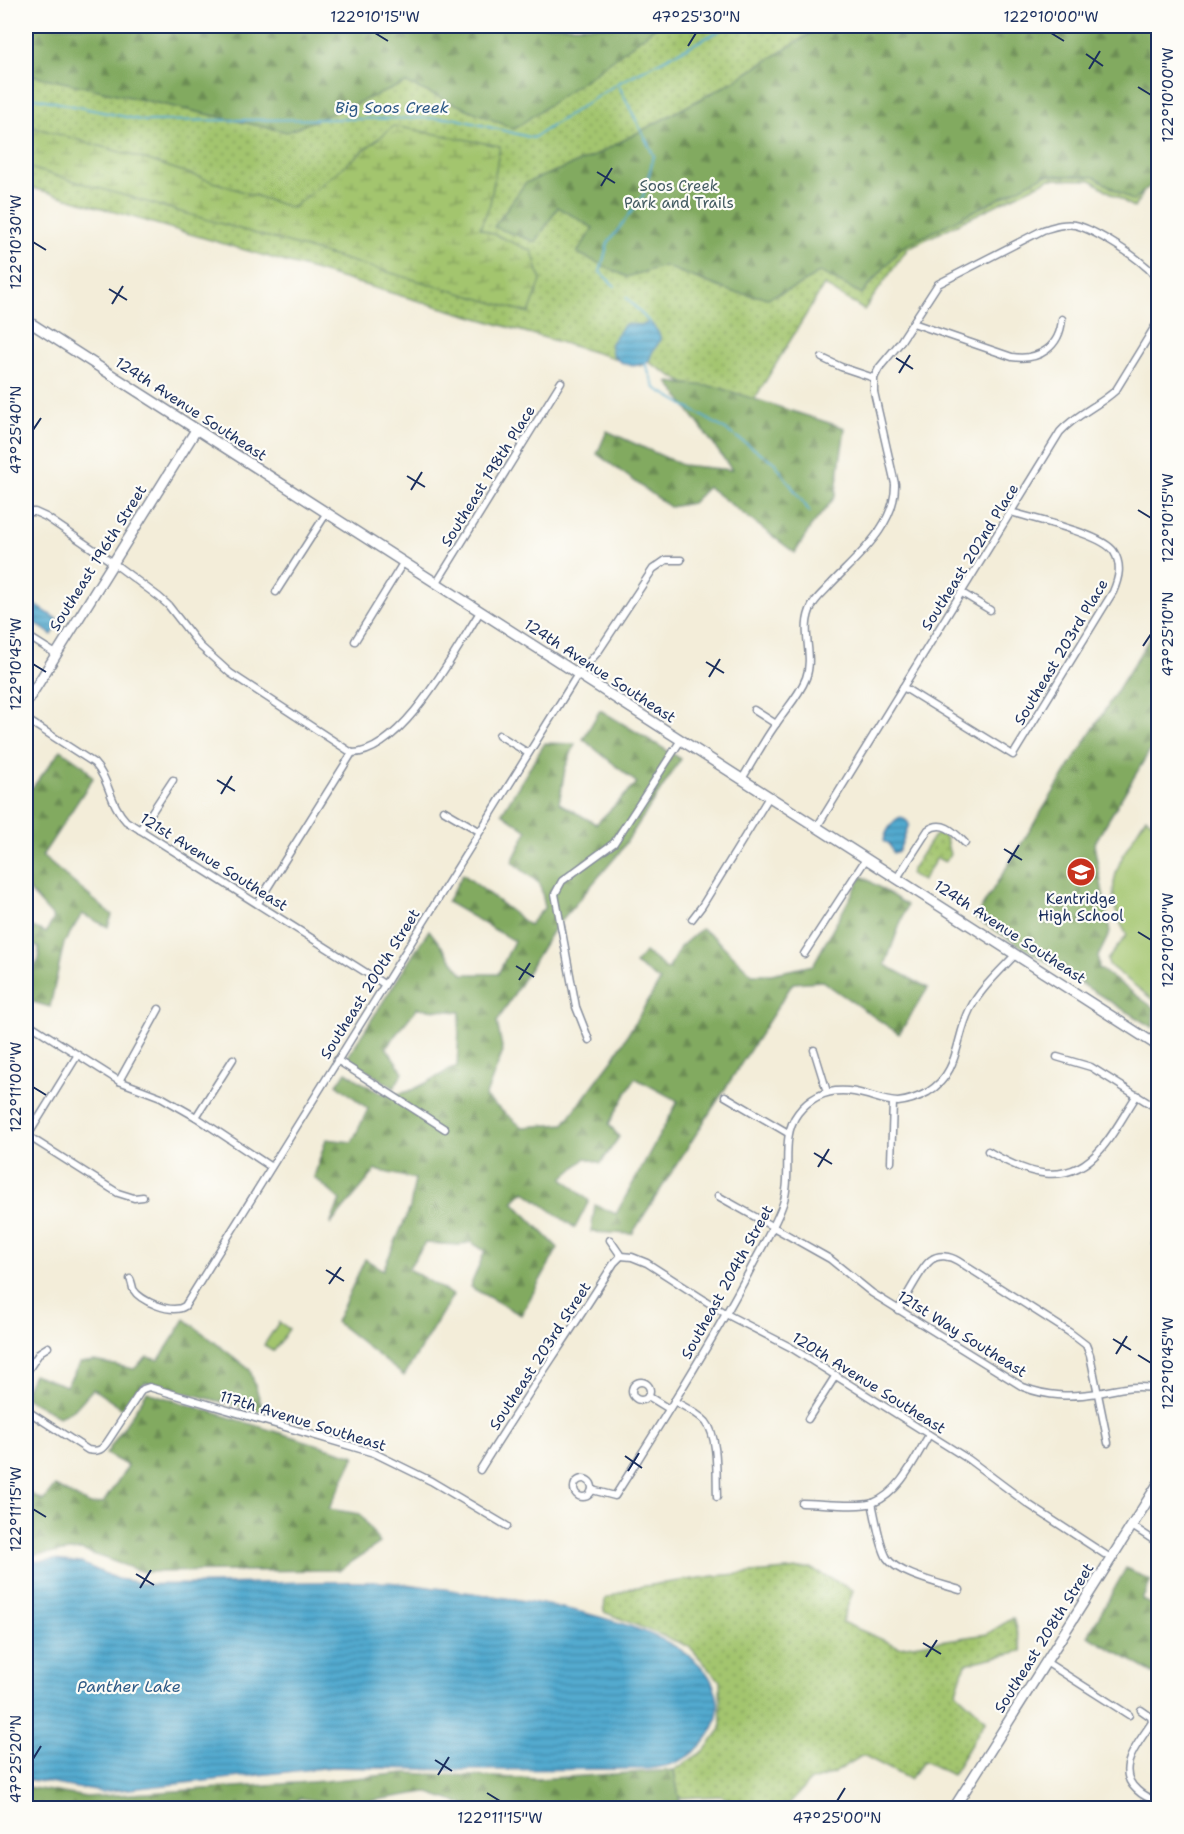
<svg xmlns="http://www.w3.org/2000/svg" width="1184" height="1834" font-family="'Shantell Sans',sans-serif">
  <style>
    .grass { fill: url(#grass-dots); stroke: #5f7a66; stroke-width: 1.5 }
    .forest { fill: url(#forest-firs); stroke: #4e6c60; stroke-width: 1.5 }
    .wetland { fill: url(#wetland-marsh); stroke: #5f7a66; stroke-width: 1.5 }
    .pitch { fill: #a3c56e; stroke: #5f7a66; stroke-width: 1.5 }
    .water { fill: url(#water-rules); stroke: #366c96; stroke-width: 1.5 }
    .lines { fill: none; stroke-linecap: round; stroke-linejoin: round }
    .stream { stroke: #52aacf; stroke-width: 2 }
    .street-casing { stroke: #878e9c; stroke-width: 9 }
    .secondary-casing { stroke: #878e9c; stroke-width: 12 }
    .street { stroke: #fff; stroke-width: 6 }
    .secondary { stroke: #fff; stroke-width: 9 }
    .ticks { fill: none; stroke: #1b2f5e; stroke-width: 2 }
    .labels { text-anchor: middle; stroke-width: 4.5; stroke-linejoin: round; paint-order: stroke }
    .park-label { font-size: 15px; fill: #445c63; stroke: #fdfcf7 }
    .street-label { font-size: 15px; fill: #1b2f5e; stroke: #fdfcf7 }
    .poi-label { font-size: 15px; fill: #1b2f5e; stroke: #fdfcf7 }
    .water-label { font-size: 16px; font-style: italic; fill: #2e5a86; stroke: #fdfcf7 }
    .neatline { fill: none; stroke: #1b2f5e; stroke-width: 2 }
    .ticks-label { font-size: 15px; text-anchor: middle; fill: #1b2f5e }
  </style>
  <defs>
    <pattern id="grass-dots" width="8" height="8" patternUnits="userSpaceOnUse" patternTransform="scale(1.5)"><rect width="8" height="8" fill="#a3c56e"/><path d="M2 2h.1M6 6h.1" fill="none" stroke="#84a05e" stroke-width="1.8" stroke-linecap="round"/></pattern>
    <pattern id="forest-firs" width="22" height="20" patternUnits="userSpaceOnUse" patternTransform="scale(1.5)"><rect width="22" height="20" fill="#82aa61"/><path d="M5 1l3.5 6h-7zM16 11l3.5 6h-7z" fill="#6a8b53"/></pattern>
    <pattern id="wetland-marsh" width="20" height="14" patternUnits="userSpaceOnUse" patternTransform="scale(1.5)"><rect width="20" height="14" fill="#a3c56e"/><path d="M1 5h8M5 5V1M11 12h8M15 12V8" fill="none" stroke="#84a05e"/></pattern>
    <pattern id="water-rules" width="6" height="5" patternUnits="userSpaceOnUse" patternTransform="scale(1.5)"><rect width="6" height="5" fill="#52aacf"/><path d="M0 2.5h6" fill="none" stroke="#438bab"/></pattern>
  </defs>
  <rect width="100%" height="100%" fill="#fdfcf7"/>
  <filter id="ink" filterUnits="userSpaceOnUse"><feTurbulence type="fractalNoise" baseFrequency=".0167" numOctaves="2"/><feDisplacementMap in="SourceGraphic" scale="12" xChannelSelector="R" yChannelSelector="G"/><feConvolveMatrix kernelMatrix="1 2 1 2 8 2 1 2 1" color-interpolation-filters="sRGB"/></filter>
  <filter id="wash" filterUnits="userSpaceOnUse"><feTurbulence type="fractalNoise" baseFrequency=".008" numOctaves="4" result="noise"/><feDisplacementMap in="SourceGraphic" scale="24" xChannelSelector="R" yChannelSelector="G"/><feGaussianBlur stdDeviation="1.35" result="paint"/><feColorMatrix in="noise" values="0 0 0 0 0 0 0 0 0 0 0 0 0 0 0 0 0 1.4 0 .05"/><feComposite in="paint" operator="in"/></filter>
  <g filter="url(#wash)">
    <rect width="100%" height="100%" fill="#f3edd9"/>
    <g class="grass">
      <polygon points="43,26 1158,26 1158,168 1134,208 1091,180 1049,179 908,248 864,310 824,285 743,418 645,360 641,366 26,186 26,51"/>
      <path d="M937,834C949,834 946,845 950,854L945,862L937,858L922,881L910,874L912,869L933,837Z"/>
      <polygon points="810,1568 853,1590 842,1622 899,1647 987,1634 1013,1618 1022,1651 965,1664 956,1692 986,1720 952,1775 924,1761 909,1779 863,1755 834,1773 809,1782 785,1808 747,1808 721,1796 679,1798 674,1770 704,1751 721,1729 720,1681 690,1647 604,1612 605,1599 631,1588 714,1576"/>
    </g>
    <g class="forest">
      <polygon points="26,26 657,26 599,70 514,129 406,83 287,132 26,74"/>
      <polygon points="822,26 1158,26 1158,179 1133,201 1095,177 1045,175 901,248 862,294 820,272 798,286 768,298 732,292 664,266 627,277 577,253 593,228 558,207 536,242 494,227 525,183 594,156 734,81"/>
      <polygon points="668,382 717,387 845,428 835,497 810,528 795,553 708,487 692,503 670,507 597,454 607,431 682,465 732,470"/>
      <polygon points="1158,625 1158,737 1094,844 1110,932 1098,957 1099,968 1154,1008 1153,1028 975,918"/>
      <path d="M600,710L681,759L620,852L553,930L497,1022L503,1052L485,1097L522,1127L564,1124L613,1059L660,981L635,964L645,952L668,970L680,947L701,929L714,937L752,974H771L813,965L862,876L907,905L885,965L928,988L899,1034L822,981L793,983L632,1234L591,1232L595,1205L616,1214L678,1101L635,1078L609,1124L619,1137L601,1163L586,1158L563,1178L589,1201L575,1228L524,1191L513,1202L558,1248L521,1315L470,1287L485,1251L471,1242L459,1245L425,1243L408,1269L453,1295L404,1376L336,1322L365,1259L383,1270L410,1208L415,1179L376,1170L330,1225L340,1200L314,1177L326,1139L352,1142L368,1109L337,1084L346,1072C357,1079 367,1087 379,1092C402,1103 436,1076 457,1066L460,1012L417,1008L386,1047L403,1072L394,1088L347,1058L429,930L463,974H498L514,941L447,902L463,874L529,925L545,907L540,884L512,862L527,831L502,813L545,743L575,744L565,769L559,803L596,824L637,783L583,739Z"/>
      <polygon points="61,750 84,766 93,778 42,856 112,915 108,927 82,914 64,943 50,1007 26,1000 26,981 39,960 39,948 26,941 26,924 46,933 54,918 26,887 26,786 32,788"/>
      <polygon points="185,1319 250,1370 264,1413 145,1382 124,1410 93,1389 74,1410 59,1417 26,1398 26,1389 33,1374 66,1386 80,1363 94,1361 134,1369 147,1357 159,1360"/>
      <polygon points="147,1392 355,1456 329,1509 360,1514 380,1543 340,1570 143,1572 81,1550 26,1556 26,1491 43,1501 55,1486 90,1505 103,1503 128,1466 106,1454"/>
      <polygon points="1126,1568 1151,1581 1142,1600 1158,1608 1158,1676 1088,1636"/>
      <polygon points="674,1770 681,1808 473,1808 426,1792 344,1805 300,1798 290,1808 26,1808 26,1787 86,1797 325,1781 406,1773 538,1779"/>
    </g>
    <polygon class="wetland" points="26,125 148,160 292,208 394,126 500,146 490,204 480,228 532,251 541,281 529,313 26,167"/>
    <g class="pitch">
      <path d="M1146,817L1158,827V1004L1109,965L1107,960L1127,935C1098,889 1120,858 1146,817Z"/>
      <polygon points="279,1322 289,1329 274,1351 264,1345"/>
    </g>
    <g class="water">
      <path d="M650,322C663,337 663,337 653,351C650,355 651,361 646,363C630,370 609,361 611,343L625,324L643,325Z"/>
      <path d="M26,599L60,621L52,635C36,623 25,620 26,599Z"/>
      <path d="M901,817L907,821L909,824L899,851L893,853L889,843L884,842C884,834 893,819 901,817Z"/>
      <path d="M54,1560L81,1563L117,1579L148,1584C225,1586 303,1580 380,1582C401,1582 423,1587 444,1589C510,1598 673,1617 710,1678C721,1698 721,1719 707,1738C692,1758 674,1766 649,1769L456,1770L332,1767L101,1792L26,1779V1562Z"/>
    </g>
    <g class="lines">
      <g class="stream">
        <polyline points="26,96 145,121 453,118 533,138 618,83 729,26"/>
        <polyline points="615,286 600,272 608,243 643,196 654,156 618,84"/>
        <polyline points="626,297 650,323"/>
        <polyline points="644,361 655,388 721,427 774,462 810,512"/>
      </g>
    </g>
  </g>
  <g filter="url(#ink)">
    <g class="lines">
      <g class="street-casing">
        <g id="street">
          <path d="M913,323L1012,357C1039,361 1060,347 1062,319"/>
          <polyline points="822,358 841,367 874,378"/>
          <polyline points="26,512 35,512 46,517 112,562 159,597 168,605 200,646 230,673 352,753"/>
          <polyline points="436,584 561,382"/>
          <polyline points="276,592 326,514"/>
          <polyline points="962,593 990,610"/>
          <polyline points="26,635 56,654"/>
          <polyline points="355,641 403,563"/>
          <path d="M903,687L1013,755L1113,592C1119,578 1122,565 1114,552C1103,534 1033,519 1011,512"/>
          <polyline points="754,710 776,724"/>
          <path d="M26,719L94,763C110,780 109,803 126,821L384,984"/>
          <polyline points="499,735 528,753"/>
          <path d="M352,753C402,753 455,651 480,612"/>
          <path d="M742,779C753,761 763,742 776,724C786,709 799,696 806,678C815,654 799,630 812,606C816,598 824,592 830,585C856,557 896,526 895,484L874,392V378L879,368L899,344L938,284L1043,230C1053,227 1064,223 1075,225C1091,228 1131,253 1144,265C1151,270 1155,276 1158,283"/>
          <polyline points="443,810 479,831"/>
          <path d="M817,827L1060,432C1076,414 1099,406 1116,390L1157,323L1158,316"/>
          <polyline points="140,830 173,780"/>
          <path d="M897,878L928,830C943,819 955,833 965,843"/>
          <polyline points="258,903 352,753"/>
          <polyline points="692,919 702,906 769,797"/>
          <polyline points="804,954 866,859"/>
          <polyline points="26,1022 119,1081 161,1097 196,1117 271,1167"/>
          <polyline points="589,1040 576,1007 555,894 562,881 614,843 681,740"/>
          <polyline points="814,1050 827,1092"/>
          <polyline points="1057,1057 1091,1067 1158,1109"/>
          <polyline points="337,1060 445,1129"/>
          <polyline points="119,1081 159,1009"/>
          <polyline points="725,1096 788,1133"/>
          <polyline points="196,1117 233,1059"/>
          <polyline points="28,1136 118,1193 134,1198 143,1197"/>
          <polyline points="27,1137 77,1056"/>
          <path d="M988,1151C1026,1174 1067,1189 1101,1149C1115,1133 1125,1113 1137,1095"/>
          <polyline points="891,1162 893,1102"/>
          <path d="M718,1196L830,1259L872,1293L1023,1387C1048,1397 1072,1397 1098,1393C1119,1389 1136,1384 1158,1389"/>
          <polyline points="610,1240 621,1256 632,1257 647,1263 726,1314 790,1347 968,1459 1028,1504 1112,1559"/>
          <polyline points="1153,1242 1158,1232"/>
          <path d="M130,1279C131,1280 133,1288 133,1289C140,1301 172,1315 185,1306L578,674L598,652L653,569L666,560H681"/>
          <path d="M898,1310C906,1299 921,1267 931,1260C939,1254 950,1256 958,1261L1069,1332L1086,1345L1090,1355L1108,1443"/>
          <polyline points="26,1373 40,1352 48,1347"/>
          <circle cx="641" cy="1391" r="9"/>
          <polyline points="648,1396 669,1409"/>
          <path d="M674,1401C685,1407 698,1413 706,1422C719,1438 716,1477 717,1497"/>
          <path d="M26,1410L88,1450C99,1452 102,1450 108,1441L139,1394L143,1389L149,1387L374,1453L431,1481L507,1526"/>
          <polyline points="808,1419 836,1375"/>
          <path d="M480,1470C523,1400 570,1333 614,1263L621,1256"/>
          <circle cx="583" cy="1488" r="9"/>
          <path d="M592,1490L615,1496C661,1423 707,1350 748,1274C759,1252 772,1231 781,1209C795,1177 778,1139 798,1113C816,1090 841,1087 867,1095C877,1098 888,1102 898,1102C908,1101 919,1097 928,1092C960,1073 955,1038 970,1009C981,988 1000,971 1016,954"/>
          <path d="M802,1503C820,1503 858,1508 873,1503C901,1492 915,1458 929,1435"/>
          <path d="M872,1503C876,1519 879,1544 887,1558C897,1574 942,1584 960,1590"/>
          <polyline points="1132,1526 1158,1543"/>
          <polyline points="1046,1662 1129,1715"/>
          <path d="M1141,1710L1151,1717L1152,1722C1140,1742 1113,1769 1137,1790C1143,1796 1150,1799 1158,1801"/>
        </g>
      </g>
      <g class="secondary-casing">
        <g id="secondary">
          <polyline points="26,320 1158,1046"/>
          <polyline points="26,703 196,430"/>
          <polyline points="954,1808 1158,1484"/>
        </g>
      </g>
      <use href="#street" class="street"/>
      <use href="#secondary" class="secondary"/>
    </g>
  </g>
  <path class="ticks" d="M375,33L388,41M1051,33L1064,41M688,46L696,33M1086,54L1103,66M1089,69L1100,51M1138,87L1151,95M597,172L615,183M601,186L612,168M33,242L46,250M109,289L127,300M112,304L123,286M896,358L913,369M899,373L910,355M33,430L41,418M407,476L425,487M411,490L422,472M1138,510L1151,518M1143,646L1151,634M706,662L724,673M33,664L46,672M709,677L720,659M217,780L235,791M221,794L232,776M1004,849L1022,860M1008,863L1019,845M1138,932L1151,940M516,966L534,977M519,980L530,963M33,1087L46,1095M814,1153L832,1164M818,1167L829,1149M326,1270L344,1281M329,1284L341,1267M1113,1339L1131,1350M1116,1354L1127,1336M1138,1355L1151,1363M625,1456L642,1468M628,1471L639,1453M33,1509L46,1517M136,1574L154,1585M140,1588L151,1570M923,1643L941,1654M926,1657L937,1640M33,1759L41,1746M435,1760L452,1771M438,1775L449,1757M487,1793L500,1801M837,1801L845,1788"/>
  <defs>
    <g id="school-disc" transform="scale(1.5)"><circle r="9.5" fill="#c8321e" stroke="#fdfcf7"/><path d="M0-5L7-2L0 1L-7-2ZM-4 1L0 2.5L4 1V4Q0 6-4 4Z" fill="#fff"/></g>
  </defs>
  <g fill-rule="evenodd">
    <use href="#school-disc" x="1081" y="872"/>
  </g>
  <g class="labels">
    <g class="park-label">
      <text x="679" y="191">Soos Creek<tspan x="679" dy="17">Park and Trails</tspan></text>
    </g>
    <g class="street-label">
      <text transform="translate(191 409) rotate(33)" y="5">124th Avenue Southeast</text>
      <text transform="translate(488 476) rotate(-58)" y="5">Southeast 198th Place</text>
      <text transform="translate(970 557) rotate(-58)" y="5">Southeast 202nd Place</text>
      <text transform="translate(98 558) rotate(-58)" y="5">Southeast 196th Street</text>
      <text transform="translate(1061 652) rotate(-59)" y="5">Southeast 203rd Place</text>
      <text transform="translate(600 671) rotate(33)" y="5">124th Avenue Southeast</text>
      <text transform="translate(214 862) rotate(32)" y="5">121st Avenue Southeast</text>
      <text transform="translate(1010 932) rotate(33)" y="5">124th Avenue Southeast</text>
      <text transform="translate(370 984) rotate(-58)" y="5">Southeast 200th Street</text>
      <text transform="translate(727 1282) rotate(-61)" y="5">Southeast 204th Street</text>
      <text transform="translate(962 1334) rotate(32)" y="5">121st Way Southeast</text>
      <text transform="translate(540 1356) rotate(-57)" y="5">Southeast 203rd Street</text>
      <text transform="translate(869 1383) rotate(32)" y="5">120th Avenue Southeast</text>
      <text transform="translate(303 1421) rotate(17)" y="5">117th Avenue Southeast</text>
      <text transform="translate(1044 1638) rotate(-58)" y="5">Southeast 208th Street</text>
    </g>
    <g class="poi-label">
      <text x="1081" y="904">Kentridge<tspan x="1081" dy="17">High School</tspan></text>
    </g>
    <g class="water-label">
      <text x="392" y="113">Big Soos Creek</text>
      <text x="129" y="1692">Panther Lake</text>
    </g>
  </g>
  <rect width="1184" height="1834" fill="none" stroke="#fdfcf7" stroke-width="66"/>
  <rect x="33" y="33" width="1118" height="1768" class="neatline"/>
  <g class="ticks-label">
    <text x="375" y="22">122°10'15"W</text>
    <text x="696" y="22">47°25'30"N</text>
    <text x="1051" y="22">122°10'00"W</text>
    <text transform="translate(1168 95) rotate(-90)" y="5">122°10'00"W</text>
    <text transform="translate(16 242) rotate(-90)" y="5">122°10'30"W</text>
    <text transform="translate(16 430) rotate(-90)" y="5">47°25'40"N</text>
    <text transform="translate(1168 518) rotate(-90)" y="5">122°10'15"W</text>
    <text transform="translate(1168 634) rotate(-90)" y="5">47°25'10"N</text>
    <text transform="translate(16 664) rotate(-90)" y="5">122°10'45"W</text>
    <text transform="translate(1168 940) rotate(-90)" y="5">122°10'30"W</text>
    <text transform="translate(16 1087) rotate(-90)" y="5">122°11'00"W</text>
    <text transform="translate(1168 1363) rotate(-90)" y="5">122°10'45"W</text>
    <text transform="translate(16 1509) rotate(-90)" y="5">122°11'15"W</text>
    <text transform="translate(16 1759) rotate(-90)" y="5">47°25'20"N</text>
    <text x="500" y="1823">122°11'15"W</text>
    <text x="837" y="1823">47°25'00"N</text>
  </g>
</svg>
